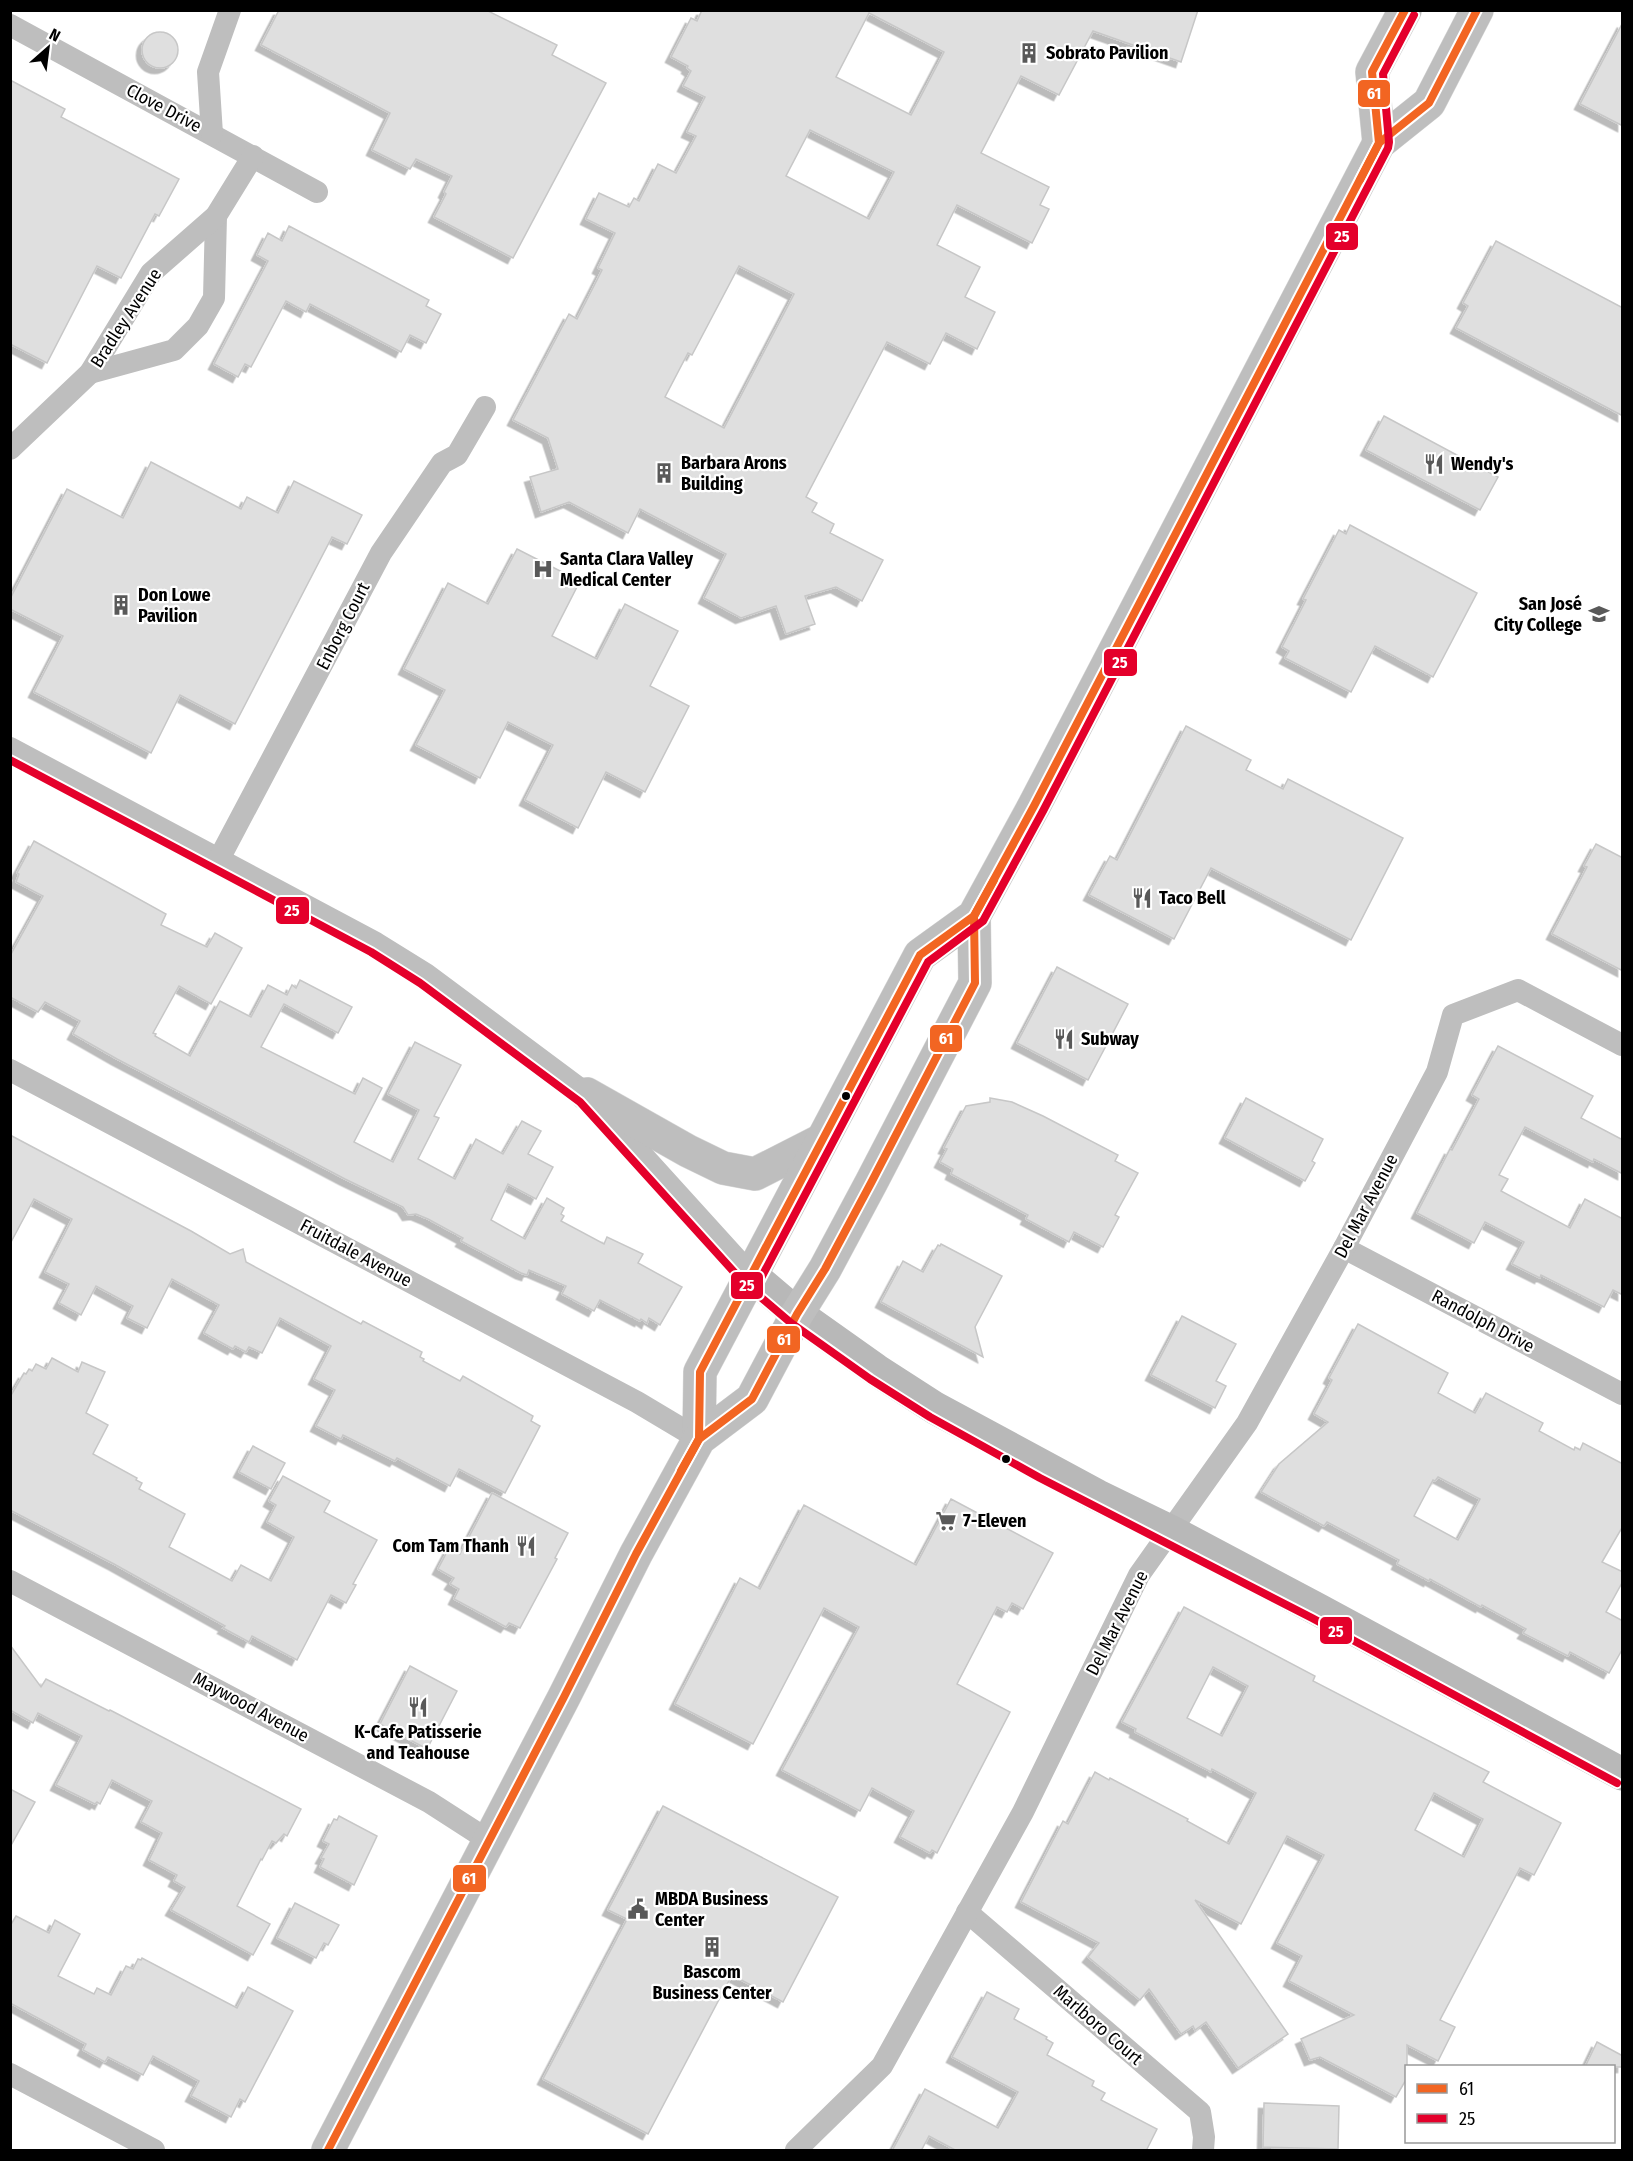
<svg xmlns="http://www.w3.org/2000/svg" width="1633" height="2161" font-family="'Fira Sans Condensed',sans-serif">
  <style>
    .building { fill: #dfdfdf; stroke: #c7c7c7; stroke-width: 1.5; fill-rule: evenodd; filter: url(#shadow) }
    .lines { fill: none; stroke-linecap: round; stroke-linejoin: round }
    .primary-casing { stroke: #dbdbdb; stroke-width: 34 }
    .street { stroke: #bebebe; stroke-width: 22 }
    .secondary { stroke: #b8b8b8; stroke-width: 33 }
    .primary { stroke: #bebebe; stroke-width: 33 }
    .bus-1-casing { stroke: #fff; stroke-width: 12 }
    .bus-2-casing { stroke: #fff; stroke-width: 12 }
    .bus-1 { stroke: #f26522; stroke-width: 8 }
    .bus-2 { stroke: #e4002b; stroke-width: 8 }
    .bus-dot { fill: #000; stroke: #fff; stroke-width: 2 }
    .labels { text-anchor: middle; stroke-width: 4.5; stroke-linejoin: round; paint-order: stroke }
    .poi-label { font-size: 18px; font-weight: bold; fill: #000; stroke: #fff; text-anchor: start }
    .street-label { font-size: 18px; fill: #000; stroke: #fff }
    .line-badge { stroke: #fff; stroke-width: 2 }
    .badge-label { font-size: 16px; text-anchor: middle; font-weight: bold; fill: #fff }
  </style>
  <defs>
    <filter id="shadow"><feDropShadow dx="-5.5" dy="5.5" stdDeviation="0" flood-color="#0004"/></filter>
  </defs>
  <rect width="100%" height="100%" fill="#fff"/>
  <g class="building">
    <polygon points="279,10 486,10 557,45 552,55 606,83 513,258 434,217 446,194 444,192 452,176 416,159 410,169 372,150 390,113 261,45"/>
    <path d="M702,10H1198L1181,62L1093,31L1059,95L1021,76L981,153L1049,187L1040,205L1049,209L1032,243L957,205L937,245L980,267L965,297L995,312L977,349L946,333L930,364L887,342L806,497L817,503L812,512L834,524L830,533L883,560L862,601L836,587L805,596L815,624L786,634L776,606L741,618L704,598L726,554L640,509L628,533L569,502L541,512L530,477L558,469L548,438L513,420L569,314L577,319L602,270L598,268L615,233L586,219L599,193L629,207L634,198L639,201L658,164L676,173L696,136L687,132L705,97L683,86L691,71L687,68L688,66L671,57L691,18L697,21ZM869,13L944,52L911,115L836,77ZM810,130L894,172L869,219L786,176ZM739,266L794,294L724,428L665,397L688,353L692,355Z"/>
    <polygon points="1623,22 1623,126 1580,104"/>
    <circle cx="160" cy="50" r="18"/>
    <polygon points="10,80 65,109 61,117 179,179 159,216 155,214 121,278 97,266 47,363 10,344"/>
    <polygon points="289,226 429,300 426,306 441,314 426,343 410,335 401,352 310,304 306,312 286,301 251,367 245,364 238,377 214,364 268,261 257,255 268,233 282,241"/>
    <polygon points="1496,241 1623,308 1623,416 1456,328 1468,306 1463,303"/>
    <polygon points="1384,416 1498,477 1480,510 1366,450"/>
    <polygon points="151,462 241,509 247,497 278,513 294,481 362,515 347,544 332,537 235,724 180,695 151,753 34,692 63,636 10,609 10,599 67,489 123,518"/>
    <polygon points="1350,525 1477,593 1433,677 1375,646 1351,692 1285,658 1289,651 1282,647 1306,600 1303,599 1339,530 1346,534"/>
    <polygon points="517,549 580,581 552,636 597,659 625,604 678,631 650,686 689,706 645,792 606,772 578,828 525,800 553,745 508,722 480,778 416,745 445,690 404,669 448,583 488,604"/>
    <polygon points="1186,726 1251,760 1246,770 1283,789 1288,779 1403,838 1351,940 1211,868 1174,939 1089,895 1110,856 1117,860"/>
    <polygon points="34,841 166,914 161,925 207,947 215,933 242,948 211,1004 179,986 153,1033 156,1034 155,1036 190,1056 220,1001 251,1017 268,985 287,995 292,985 296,988 300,980 352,1007 338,1033 284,1004 261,1047 355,1094 363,1078 382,1088 354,1142 393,1162 419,1110 388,1094 415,1042 461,1065 434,1116 439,1118 418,1159 455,1179 476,1139 503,1154 522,1121 541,1131 528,1154 553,1167 536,1199 508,1184 491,1220 525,1239 547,1198 564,1208 561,1214 564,1216 561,1221 604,1244 607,1237 643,1254 638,1263 682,1287 660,1325 649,1318 647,1323 641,1319 640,1321 600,1300 594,1311 562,1294 566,1286 529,1270 527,1275 521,1273 461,1241 463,1238 428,1219 416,1214 408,1215 403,1207 345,1179 117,1059 73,1034 80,1021 45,1002 38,1012 10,997 10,956 43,896 16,882 19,874 17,873"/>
    <polygon points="1596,844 1623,858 1623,971 1552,934 1587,867 1584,866"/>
    <polygon points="1057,967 1128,1004 1088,1080 1017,1043"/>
    <polygon points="1498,1046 1593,1096 1581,1118 1623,1140 1623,1174 1594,1159 1593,1162 1525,1127 1499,1175 1508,1179 1501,1191 1570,1228 1585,1199 1623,1219 1623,1295 1613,1290 1604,1307 1541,1275 1540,1278 1512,1264 1524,1242 1485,1222 1474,1243 1417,1213 1450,1149 1452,1150 1479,1099 1472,1095"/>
    <polygon points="990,1098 1012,1102 1043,1116 1118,1155 1115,1161 1138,1173 1115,1215 1119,1217 1103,1247 1074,1232 1069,1242 1026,1219 1028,1215 951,1174 953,1169 940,1162 947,1149 944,1148 966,1106 990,1102"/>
    <polygon points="1246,1098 1323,1139 1312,1161 1315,1163 1305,1181 1225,1138"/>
    <polygon points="10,1135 191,1231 230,1254 243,1249 246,1262 361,1324 363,1321 422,1352 420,1357 424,1359 423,1361 460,1381 463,1376 533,1416 531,1421 540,1426 505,1493 459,1469 450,1486 397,1458 395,1461 343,1435 341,1439 316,1426 335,1390 314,1379 331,1346 280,1318 262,1353 249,1347 246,1352 235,1346 233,1349 204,1333 219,1305 172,1279 147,1328 127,1318 133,1306 96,1286 81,1315 59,1303 69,1284 45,1272 72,1219 34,1199 10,1244"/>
    <polygon points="941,1244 1002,1276 975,1327 983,1357 881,1302 903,1261 923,1272 938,1245 940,1246"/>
    <polygon points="1182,1316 1236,1344 1216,1381 1226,1386 1215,1408 1151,1375"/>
    <path d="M1358,1324L1448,1373L1438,1393L1475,1413L1486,1393L1543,1423L1539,1431L1574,1450L1575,1447L1580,1450L1583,1443L1623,1464V1526L1602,1562L1623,1572V1581L1606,1612L1623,1621V1648L1609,1673L1570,1652L1568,1656L1523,1633L1526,1629L1482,1605L1481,1607L1430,1579L1429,1581L1397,1564L1399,1560L1327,1522L1324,1526L1261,1492L1279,1464L1328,1422L1314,1414L1332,1380L1329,1378ZM1438,1477L1480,1499L1458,1540L1414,1516L1433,1480L1435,1481Z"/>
    <polygon points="52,1358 78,1372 82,1362 105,1372 86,1413 108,1425 93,1454 137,1478 136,1480 142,1483 139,1489 185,1514 169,1547 232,1581 241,1565 271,1581 294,1537 267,1522 276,1505 269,1501 283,1476 330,1501 324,1512 377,1540 353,1584 356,1585 346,1603 331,1595 297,1660 252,1636 249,1642 223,1628 225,1626 114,1564 10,1510 10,1397 24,1373 26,1374 29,1369 32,1371 36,1364 46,1369"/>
    <polygon points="253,1446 285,1463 271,1489 239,1472"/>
    <polygon points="492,1493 568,1533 555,1558 557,1559 520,1628 509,1623 506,1627 454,1599 459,1589 450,1584 454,1578 438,1569 449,1548 460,1554"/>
    <polygon points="951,1499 1053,1553 1023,1609 1012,1603 1007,1612 997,1607 957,1684 1010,1712 937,1853 932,1850 930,1853 900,1837 914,1811 872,1788 860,1811 782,1770 859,1627 824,1608 753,1744 675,1704 740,1578 760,1589 804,1505 916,1565"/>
    <path d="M1184,1607L1315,1676L1313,1681L1489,1772L1483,1782L1561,1823L1534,1875L1520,1868L1440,2020L1455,2027L1438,2061L1407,2045V2078L1396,2097L1320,2057L1310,2060L1301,2039L1354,2015L1289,1981L1302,1956L1277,1943L1324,1855L1287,1836L1241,1924L1195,1900L1288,2034L1238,2068L1206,2022L1195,2030L1193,2026L1181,2034L1149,1989L1140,2000L1088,1957L1099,1943L1021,1902L1063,1821L1068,1824L1095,1772L1109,1780L1110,1778L1188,1819L1187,1821L1229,1844L1256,1793L1212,1769L1211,1772L1135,1732L1136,1729L1122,1722ZM1213,1667L1248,1686L1222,1736L1187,1718ZM1434,1793L1483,1819L1464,1857L1415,1830Z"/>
    <polygon points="10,1645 41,1687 46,1679 109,1711 110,1710 301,1809 287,1836 284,1834 276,1843 272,1841 262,1860 261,1859 237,1906 270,1924 253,1955 171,1910 185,1887 174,1881 177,1875 149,1860 162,1833 141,1822 152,1801 112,1780 100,1804 97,1802 95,1804 56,1785 82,1736 38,1713 33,1723 10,1710"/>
    <polygon points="410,1666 457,1691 427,1749 380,1724"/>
    <polygon points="10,1789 35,1802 10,1847"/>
    <polygon points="663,1806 838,1897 783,2002 732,1975 648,2134 543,2079 627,1919 608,1910"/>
    <polygon points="339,1816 377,1836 354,1885 320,1867 324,1859 321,1858 329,1844 323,1841 334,1819 337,1820"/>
    <polygon points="295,1903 339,1925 328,1945 324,1943 316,1958 277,1938"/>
    <polygon points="16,1916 49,1933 55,1920 80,1934 58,1976 94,1994 97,1988 111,1995 126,1966 133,1969 138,1959 141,1960 142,1958 237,2008 248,1987 293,2011 245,2102 240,2099 231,2117 191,2096 199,2081 153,2056 143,2075 108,2057 105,2062 83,2050 86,2044 10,2003 10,1926"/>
    <polygon points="987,1992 1019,2009 1014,2019 1047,2037 1046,2039 1053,2043 1047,2055 1094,2081 1092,2086 1105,2093 1101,2100 1157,2129 1146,2151 957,2151 929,2136 921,2151 892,2151 925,2089 998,2128 1018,2092 952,2057"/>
    <polygon points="1597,2042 1623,2056 1623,2067 1585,2067"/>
    <polygon points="1264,2103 1339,2106 1338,2149 1263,2147"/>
  </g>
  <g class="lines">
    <g class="primary-casing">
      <g id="primary">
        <polyline points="1379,143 1372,72 1405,10"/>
        <polyline points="587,1094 688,1151 723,1168 755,1174 822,1140"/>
        <polyline points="699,1439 700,1372 920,955 974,916 1034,806 1379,143 1429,103 1477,10"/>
        <polyline points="328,2150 564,1697 636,1554 699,1439 752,1399 797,1314 825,1269 871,1183 975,983 974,916"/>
      </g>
    </g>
    <g class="street">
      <polyline points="10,25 317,192"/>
      <polyline points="212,134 208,72 230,10"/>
      <polyline points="90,373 174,350 198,326 214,298 216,216"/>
      <polyline points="10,449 90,373 151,273 216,216 253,156"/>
      <polyline points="10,748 376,943 426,974 587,1094 751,1275"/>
      <polyline points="219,859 381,553 442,463 457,455 485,407"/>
      <polyline points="10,1070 637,1402 699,1439"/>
      <polyline points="1344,1248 1622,1394"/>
      <polyline points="10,1581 429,1802 488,1840"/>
      <polyline points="967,1912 1200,2112 1204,2137 1203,2150"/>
      <polyline points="10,2074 154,2150"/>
      <polyline points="796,2150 882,2066 1023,1812 1139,1575 1247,1423 1344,1248 1437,1072 1453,1015 1518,990 1622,1045"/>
    </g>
    <polyline class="secondary" points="751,1275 797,1314 876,1370 935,1408 1098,1496 1170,1531 1317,1609 1622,1774"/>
    <use href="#primary" class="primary"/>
    <g class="bus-1-casing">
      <g id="bus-1">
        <polyline points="1360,180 1379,143 1372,72 1405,10"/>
        <polyline points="681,1471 699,1439 752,1399 797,1314 825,1269 871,1183 975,983 974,916 994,880"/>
        <polyline points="328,2150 564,1697 636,1554 699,1439 700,1372 920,955 974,916 1034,806 1379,143 1429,103 1477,10"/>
      </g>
    </g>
    <g class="bus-2-casing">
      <g id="bus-2">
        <polyline points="10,760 371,952 420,983 580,1102 744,1283 791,1323 870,1379 930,1417 1040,1478 1312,1618 1617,1783"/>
        <polyline points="760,1280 928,962 983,921 1043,811 1388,148 1389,142 1383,74 1414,15"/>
      </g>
    </g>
    <use href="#bus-1" class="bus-1"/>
    <use href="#bus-2" class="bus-2"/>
  </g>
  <defs>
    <g id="building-bare" transform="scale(1.62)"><path d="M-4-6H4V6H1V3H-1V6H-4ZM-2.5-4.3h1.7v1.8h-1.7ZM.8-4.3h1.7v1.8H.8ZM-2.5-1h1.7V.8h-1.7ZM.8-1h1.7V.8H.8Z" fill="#595959" stroke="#fff" stroke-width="2.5" paint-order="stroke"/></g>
    <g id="restaurant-bare" transform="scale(1.62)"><path d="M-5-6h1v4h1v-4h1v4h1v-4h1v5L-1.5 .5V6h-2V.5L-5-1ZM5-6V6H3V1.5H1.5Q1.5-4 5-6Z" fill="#595959" stroke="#fff" stroke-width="2.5" paint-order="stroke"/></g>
    <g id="hospital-bare" transform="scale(1.62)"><path d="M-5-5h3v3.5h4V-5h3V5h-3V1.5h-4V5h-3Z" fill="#595959" stroke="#fff" stroke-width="2.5" paint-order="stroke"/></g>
    <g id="university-bare" transform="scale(1.62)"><path d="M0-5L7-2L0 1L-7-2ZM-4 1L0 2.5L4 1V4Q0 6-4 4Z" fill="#595959" stroke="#fff" stroke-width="2.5" paint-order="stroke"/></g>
    <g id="supermarket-bare" transform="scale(1.62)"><path d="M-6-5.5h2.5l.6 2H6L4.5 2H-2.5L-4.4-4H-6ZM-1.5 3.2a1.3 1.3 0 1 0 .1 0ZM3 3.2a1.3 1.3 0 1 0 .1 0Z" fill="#595959" stroke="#fff" stroke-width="2.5" paint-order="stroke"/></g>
    <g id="civic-bare" transform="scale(1.62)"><path d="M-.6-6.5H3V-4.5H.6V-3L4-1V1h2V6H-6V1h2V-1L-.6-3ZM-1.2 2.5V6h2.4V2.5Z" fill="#595959" stroke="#fff" stroke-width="2.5" paint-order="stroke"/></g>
  </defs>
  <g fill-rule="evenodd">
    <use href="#building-bare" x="1029" y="53"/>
    <use href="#restaurant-bare" x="1434" y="464"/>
    <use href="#building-bare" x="664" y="473"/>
    <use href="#hospital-bare" x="543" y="569"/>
    <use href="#building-bare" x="121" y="605"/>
    <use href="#university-bare" x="1599" y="614"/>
    <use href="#restaurant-bare" x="1142" y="898"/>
    <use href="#restaurant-bare" x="1064" y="1039"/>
    <use href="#supermarket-bare" x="946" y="1521"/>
    <use href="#restaurant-bare" x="526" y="1546"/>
    <use href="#restaurant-bare" x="418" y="1707"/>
    <use href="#civic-bare" x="638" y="1909"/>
    <use href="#building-bare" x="712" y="1947"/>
  </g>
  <g class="bus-dot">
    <circle cx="846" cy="1096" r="5"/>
    <circle cx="1006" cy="1459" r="5"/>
  </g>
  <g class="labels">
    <g class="poi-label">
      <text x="1046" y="59">Sobrato Pavilion</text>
      <text x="681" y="469">Barbara Arons<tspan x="681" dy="21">Building</tspan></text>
      <text x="1451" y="470">Wendy's</text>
      <text x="560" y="565">Santa Clara Valley<tspan x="560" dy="21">Medical Center</tspan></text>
      <text x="138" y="601">Don Lowe<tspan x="138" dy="21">Pavilion</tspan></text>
      <text x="1582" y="610" text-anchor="end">San José<tspan x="1582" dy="21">City College</tspan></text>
      <text x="1159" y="904">Taco Bell</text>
      <text x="1081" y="1045">Subway</text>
      <text x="963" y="1527">7-Eleven</text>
      <text x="509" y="1552" text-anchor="end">Com Tam Thanh</text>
      <text x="418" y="1738" text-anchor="middle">K-Cafe Patisserie<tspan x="418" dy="21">and Teahouse</tspan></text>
      <text x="655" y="1905">MBDA Business<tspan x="655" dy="21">Center</tspan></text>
      <text x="712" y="1978" text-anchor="middle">Bascom<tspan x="712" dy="21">Business Center</tspan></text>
    </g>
    <g class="street-label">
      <text transform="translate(164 108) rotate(28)" y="6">Clove Drive</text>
      <text transform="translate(126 318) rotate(-57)" y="6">Bradley Avenue</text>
      <text transform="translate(343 626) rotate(-63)" y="6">Enborg Court</text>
      <text transform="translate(1366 1206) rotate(-62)" y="6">Del Mar Avenue</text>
      <text transform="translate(356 1253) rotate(28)" y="6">Fruitdale Avenue</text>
      <text transform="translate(1483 1321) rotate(28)" y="6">Randolph Drive</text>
      <text transform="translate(1117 1623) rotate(-63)" y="6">Del Mar Avenue</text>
      <text transform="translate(251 1707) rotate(28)" y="6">Maywood Avenue</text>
      <text transform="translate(1098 2025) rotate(41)" y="6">Marlboro Court</text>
    </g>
  </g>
  <g class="line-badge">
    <rect x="1357" y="79" width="34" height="29" rx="6" fill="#f26522"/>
    <rect x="1325" y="222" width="34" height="29" rx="6" fill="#e4002b"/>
    <rect x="1103" y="648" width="35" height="29" rx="6" fill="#e4002b"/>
    <rect x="275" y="896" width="35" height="29" rx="6" fill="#e4002b"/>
    <rect x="929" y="1024" width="34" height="29" rx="6" fill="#f26522"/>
    <rect x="730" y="1271" width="34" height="29" rx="6" fill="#e4002b"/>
    <rect x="766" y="1325" width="35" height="29" rx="6" fill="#f26522"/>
    <rect x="1319" y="1616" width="34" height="29" rx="6" fill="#e4002b"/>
    <rect x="452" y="1864" width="35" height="29" rx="6" fill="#f26522"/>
  </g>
  <g class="badge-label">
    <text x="1374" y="99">61</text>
    <text x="1342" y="242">25</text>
    <text x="1120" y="668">25</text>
    <text x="292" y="916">25</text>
    <text x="946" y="1044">61</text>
    <text x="747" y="1291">25</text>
    <text x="784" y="1345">61</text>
    <text x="1336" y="1637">25</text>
    <text x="469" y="1884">61</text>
  </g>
  <rect width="1633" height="2161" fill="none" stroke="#000000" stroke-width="24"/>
  <rect x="1405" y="2065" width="210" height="78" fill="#ffffff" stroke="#999999" stroke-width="1.5"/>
  <rect x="1417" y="2084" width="30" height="9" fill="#f26522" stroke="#999999" stroke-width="1.5"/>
  <text x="1459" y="2095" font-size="18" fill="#000000">61</text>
  <rect x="1417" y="2114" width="30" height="9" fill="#e4002b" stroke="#999999" stroke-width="1.5"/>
  <text x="1459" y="2125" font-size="18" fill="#000000">25</text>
  <g transform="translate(48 48) rotate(28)" stroke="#ffffff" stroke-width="4.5" paint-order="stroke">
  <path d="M0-4.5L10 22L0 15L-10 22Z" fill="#000000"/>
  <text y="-9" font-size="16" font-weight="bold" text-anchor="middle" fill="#000000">N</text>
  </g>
</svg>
